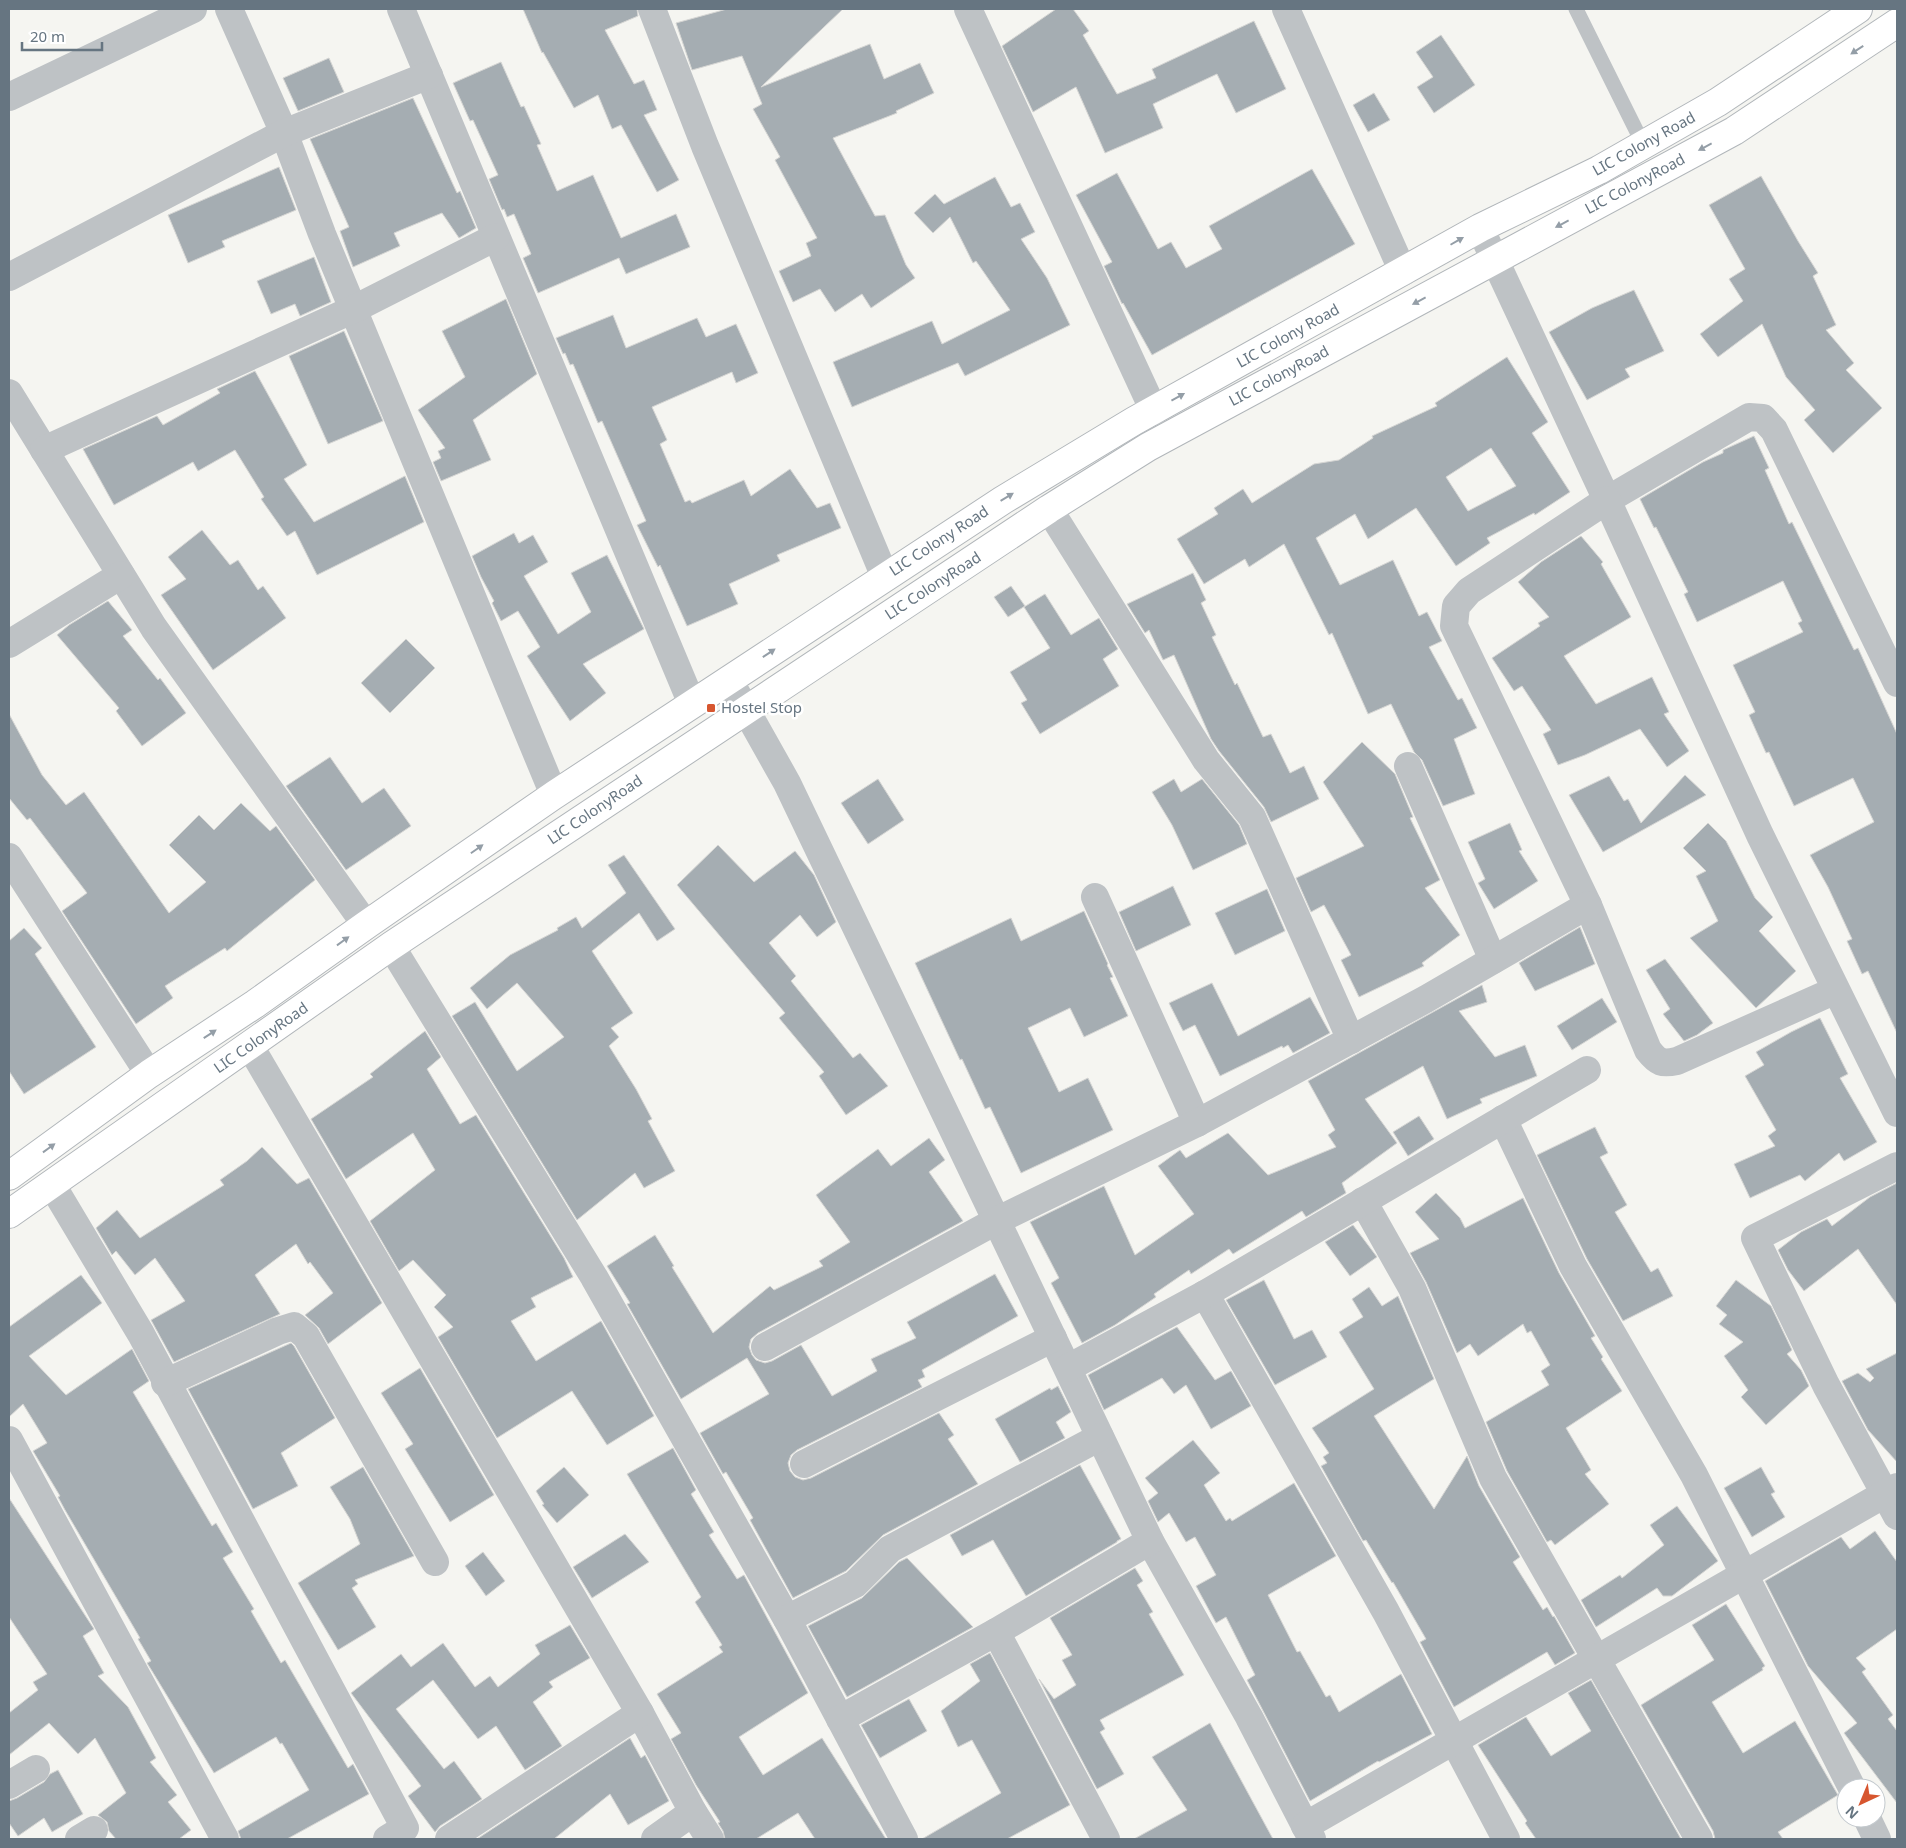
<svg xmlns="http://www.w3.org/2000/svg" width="1906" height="1848" font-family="'Noto Sans',sans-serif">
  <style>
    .building { fill: #a5adb2; stroke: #d6d6d4; fill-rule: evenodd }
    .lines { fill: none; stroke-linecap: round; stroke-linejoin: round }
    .secondary-casing { stroke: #b1b6ba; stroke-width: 30 }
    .service { stroke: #bec2c5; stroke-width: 15 }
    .minor { stroke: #bec2c5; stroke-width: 28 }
    .secondary { stroke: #fff; stroke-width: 28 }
    .oneway { fill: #949ea7 }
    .poi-dot { fill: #d7562f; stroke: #fff; stroke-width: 2 }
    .labels { text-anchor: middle; stroke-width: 5; stroke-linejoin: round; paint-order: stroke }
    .street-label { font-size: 15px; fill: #667581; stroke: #fff }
    .poi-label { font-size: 15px; fill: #667581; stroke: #fff; text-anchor: start }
  </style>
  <rect width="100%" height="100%" fill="#f5f5f1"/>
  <g class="building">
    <polygon points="523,9 637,9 638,16 605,30 634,84 644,80 657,110 644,115 679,180 657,192 621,125 612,129 598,95 574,108 543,52 542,53"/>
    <polygon points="727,9 843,9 761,87 870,44 884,79 920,63 934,93 896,111 897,113 833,138 875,216 885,215 906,265 915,278 871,308 862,294 835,312 820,289 793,302 779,271 811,256 806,243 817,238 775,160 780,157 753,109 762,104 742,56 692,70 676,23"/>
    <polygon points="1056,9 1073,9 1089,31 1083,35 1117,94 1156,78 1152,69 1254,21 1286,89 1236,113 1217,74 1153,104 1163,128 1105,153 1076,87 1033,112 1002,46"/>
    <polygon points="1441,35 1475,85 1434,113 1417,87 1433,77 1416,52"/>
    <polygon points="329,58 344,92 298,111 283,78"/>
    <polygon points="501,62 521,107 524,106 541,144 537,145 557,191 593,175 621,238 676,214 690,247 626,274 619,258 538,293 523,258 531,254 514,214 507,217 504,209 502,210 489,179 498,175 473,120 470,121 453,83"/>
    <polygon points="1374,93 1390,120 1368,132 1353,105"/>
    <polygon points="413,98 457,193 460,191 476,228 459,238 442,213 394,233 400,246 353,267 340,231 349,227 310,139"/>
    <polygon points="279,167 296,210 222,241 225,247 188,263 168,215"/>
    <polygon points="1312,169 1355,244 1152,355 1123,303 1122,304 1104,266 1112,262 1076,195 1117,173 1158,249 1171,242 1186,268 1222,249 1209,226"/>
    <polygon points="1761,176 1798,241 1818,273 1813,276 1836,325 1826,330 1854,363 1846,370 1882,408 1833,453 1804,420 1815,410 1786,377 1762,324 1718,357 1700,334 1743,301 1729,279 1745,269 1709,205"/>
    <polygon points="995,177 1011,207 1020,203 1035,232 1021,239 1047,278 1070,325 965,376 958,363 852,407 833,362 932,321 942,344 1010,310 976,261 973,263 950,217 933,233 914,213 935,194 944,204"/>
    <polygon points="314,257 331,302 300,316 295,304 271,314 257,281"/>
    <polygon points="1634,290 1664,351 1625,369 1630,377 1587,400 1549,332 1592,308"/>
    <polygon points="506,299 537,374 473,420 491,460 441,481 433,462 441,458 438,451 445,448 418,410 465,377 442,331"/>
    <polygon points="613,315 626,348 697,318 706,337 736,324 758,373 736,383 732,372 652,407 667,440 660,444 685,502 690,500 692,503 744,480 751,496 790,469 817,508 830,503 841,528 777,555 780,561 729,584 738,604 687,626 660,565 658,567 637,525 646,521 602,421 598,423 573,364 570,365 565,353 563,354 556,338"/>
    <polygon points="344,331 383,421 328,444 289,356"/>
    <path d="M1507,357L1548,422L1532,433L1570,492L1535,515L1534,513L1487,538L1490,543L1456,566L1416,508L1368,539L1355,514L1316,538L1340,585L1393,560L1419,616L1427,612L1442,641L1429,647L1458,700L1462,698L1477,728L1454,739L1475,794L1443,806L1422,760L1414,752L1391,704L1368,714L1332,633L1329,635L1284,544L1249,567L1245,559L1204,584L1177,539L1218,514L1214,508L1243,489L1252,503L1314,464L1339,460L1373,438L1372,436L1437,406L1435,403ZM1491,448L1516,486L1468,511L1446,477Z"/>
    <polygon points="255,371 307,465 284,479 314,522 405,476 424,522 317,575 295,531 287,536 261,499 264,497 235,450 198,471 193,462 114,505 83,449 157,416 163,425 220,393 217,389"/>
    <polygon points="1754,436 1769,468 1765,470 1789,524 1792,522 1854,650 1858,648 1897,734 1897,1033 1868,971 1862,974 1847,941 1852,939 1828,887 1810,855 1874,822 1853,778 1794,806 1769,752 1766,753 1749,715 1755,712 1733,665 1803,632 1798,623 1802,621 1783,581 1697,622 1684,594 1688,592 1656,527 1654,528 1640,499 1703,462 1723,453 1723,450"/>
    <polygon points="202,530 230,565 238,560 258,590 263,586 286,618 213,670 161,595 186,579 168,557"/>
    <polygon points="514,533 519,543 533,535 548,562 524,576 558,634 591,612 571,573 607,555 644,629 583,664 606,693 570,721 527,656 540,647 518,611 501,621 492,603 494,601 481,577 472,556"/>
    <polygon points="1581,536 1603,562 1601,564 1631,617 1564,656 1596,704 1652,677 1669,712 1664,714 1689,751 1667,767 1640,729 1585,755 1558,765 1543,734 1551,730 1522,686 1514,691 1492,658 1540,626 1538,623 1549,617 1518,582 1541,562"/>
    <polygon points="1193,573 1206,600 1201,603 1216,635 1212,637 1235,685 1237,683 1263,737 1271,734 1290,773 1304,766 1319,799 1271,822 1264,807 1219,751 1211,739 1174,655 1163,660 1149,630 1145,633 1127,604"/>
    <polygon points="1011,586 1025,606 1008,617 994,597"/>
    <polygon points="1045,594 1071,635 1099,618 1118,649 1103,659 1119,686 1040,734 1021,703 1027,700 1010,672 1050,648 1024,607"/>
    <polygon points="108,601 132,630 123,636 158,680 160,678 186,713 142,746 116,711 119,708 57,635 69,625"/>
    <polygon points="406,639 435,668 390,713 361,683"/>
    <polygon points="9,714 42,775 66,805 84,792 169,913 206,882 169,845 199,815 214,830 241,803 270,831 276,826 315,880 227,951 225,948 165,986 173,998 136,1024 62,911 87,893 30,818 27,820 9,798"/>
    <polygon points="1362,742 1395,774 1413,817 1410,818 1440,880 1425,888 1460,935 1422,963 1424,966 1359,997 1341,960 1351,955 1324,905 1311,912 1296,878 1364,846 1323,782"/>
    <polygon points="330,757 362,803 384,788 411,826 346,870 286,786"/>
    <polygon points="1685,775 1706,795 1603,852 1569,795 1609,776 1624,801 1628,799 1641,823"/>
    <polygon points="878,779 904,820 868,844 841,803"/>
    <polygon points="1174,779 1181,792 1202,779 1239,825 1247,844 1193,870 1172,825 1152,792"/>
    <polygon points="1510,823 1522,850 1519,851 1538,881 1494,909 1478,883 1485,879 1468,842"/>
    <polygon points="1708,823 1726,841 1755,898 1773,917 1759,931 1796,971 1756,1008 1690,938 1718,921 1696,876 1706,871 1683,848"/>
    <polygon points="718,845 754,882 795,851 814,875 836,922 817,937 800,915 769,943 796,976 791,981 853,1058 860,1053 888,1086 846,1115 819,1076 824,1072 779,1018 785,1013 677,885"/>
    <polygon points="624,855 675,929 657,941 639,913 592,951 633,1013 611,1028 619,1037 609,1046 636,1089 652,1119 648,1121 675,1171 644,1188 635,1173 577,1220 452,1016 475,1002 517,1071 564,1037 517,983 487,1009 470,988 510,955 558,930 557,928 576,917 582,928 626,893 608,865"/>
    <polygon points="1173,886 1191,925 1136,951 1119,912"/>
    <polygon points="1267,889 1285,931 1235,955 1215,913"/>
    <polygon points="1084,911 1108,964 1107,965 1113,977 1110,978 1128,1016 1084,1037 1070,1008 1028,1028 1059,1092 1088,1078 1113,1130 1021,1173 990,1107 985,1109 962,1059 960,1060 915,963 1011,918 1021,941"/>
    <polygon points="1580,927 1595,964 1535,991 1519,963"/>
    <polygon points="24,928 42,948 35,954 96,1047 24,1094 9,1071 9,941"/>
    <polygon points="1665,959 1713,1023 1697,1035 1684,1041 1663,1014 1670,1009 1646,970"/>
    <polygon points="1212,983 1238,1036 1310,997 1330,1033 1293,1053 1288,1045 1283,1048 1282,1046 1220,1076 1195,1025 1183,1031 1169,1003"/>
    <polygon points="1482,985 1487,1002 1459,1011 1495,1057 1525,1045 1537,1076 1480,1099 1482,1103 1447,1119 1423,1066 1365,1099 1397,1143 1342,1183 1346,1193 1306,1217 1302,1211 1233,1254 1229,1249 1191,1274 1189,1270 1154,1294 1156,1297 1115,1325 1082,1343 1051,1283 1059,1278 1030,1222 1104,1186 1135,1255 1194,1214 1158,1166 1180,1150 1186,1158 1228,1133 1268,1175 1336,1147 1328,1135 1335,1130 1308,1081"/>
    <polygon points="1602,998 1617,1022 1572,1050 1557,1026"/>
    <polygon points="1820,1018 1848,1074 1840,1078 1877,1142 1844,1161 1839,1153 1805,1181 1800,1175 1750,1198 1734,1164 1775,1146 1768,1136 1776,1130 1745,1076 1764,1065 1756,1052 1791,1032"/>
    <polygon points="425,1031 441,1057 427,1069 460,1124 476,1115 564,1258 573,1277 531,1298 536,1307 511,1321 536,1361 601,1321 654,1416 607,1445 572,1391 497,1438 438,1337 453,1327 434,1307 446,1295 413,1260 399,1271 370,1221 435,1170 413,1133 346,1179 311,1119 373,1077 370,1074"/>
    <polygon points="1419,1116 1434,1139 1408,1156 1393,1132"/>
    <polygon points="1595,1127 1608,1153 1600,1157 1627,1205 1615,1212 1651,1272 1658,1268 1673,1296 1623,1321 1587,1259 1537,1155"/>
    <polygon points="929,1138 945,1160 929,1172 963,1221 758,1333 751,1339 749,1347 752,1355 756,1360 765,1363 772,1361 801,1345 832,1396 877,1371 871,1359 916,1338 907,1322 995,1274 1018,1316 922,1370 925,1377 918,1380 922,1387 797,1450 791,1455 788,1463 790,1471 795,1477 803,1480 811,1478 939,1413 954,1435 948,1439 978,1484 883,1535 846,1571 793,1598 750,1520 753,1518 726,1472 723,1474 700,1433 769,1394 747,1358 681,1399 627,1304 630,1303 607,1266 655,1235 674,1266 672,1267 713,1333 770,1286 774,1290 823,1266 819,1261 850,1242 816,1195 878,1149 891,1166"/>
    <polygon points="262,1147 297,1184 309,1178 382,1303 328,1344 319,1328 305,1315 333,1293 310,1262 308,1264 296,1244 255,1275 280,1314 174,1362 151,1320 185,1301 155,1258 135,1275 116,1251 112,1255 96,1228 117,1210 140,1238 224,1185 220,1180 247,1161"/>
    <polygon points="1897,1183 1897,1305 1858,1249 1804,1291 1788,1270 1778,1250 1801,1232 1827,1219 1832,1226 1870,1197"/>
    <polygon points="1436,1193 1460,1218 1465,1228 1523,1198 1559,1273 1595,1336 1591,1338 1603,1357 1601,1359 1622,1391 1566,1428 1591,1470 1585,1474 1609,1504 1555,1545 1551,1540 1547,1542 1507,1471 1486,1422 1549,1385 1541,1371 1550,1365 1531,1331 1527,1333 1523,1324 1478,1356 1470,1344 1457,1353 1426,1282 1410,1253 1439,1239 1415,1212"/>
    <polygon points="1353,1225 1377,1257 1350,1276 1325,1242"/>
    <polygon points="81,1275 102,1303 29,1356 66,1395 132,1349 149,1381 133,1392 212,1526 216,1523 233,1552 223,1558 254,1609 251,1611 281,1663 285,1660 348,1768 353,1764 369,1794 287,1839 241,1839 238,1831 309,1790 282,1743 280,1744 276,1737 214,1773 152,1671 147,1663 151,1661 138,1639 140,1638 65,1510 58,1497 60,1496 33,1451 47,1443 23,1404 9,1417 9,1327"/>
    <polygon points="1264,1280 1294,1339 1312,1330 1327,1357 1275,1385 1226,1300"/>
    <polygon points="1736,1280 1771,1306 1792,1350 1787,1354 1801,1370 1809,1386 1766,1425 1741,1397 1748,1390 1724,1356 1743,1342 1719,1324 1727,1315 1716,1306"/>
    <polygon points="1369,1287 1382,1306 1398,1296 1434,1379 1374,1416 1434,1509 1467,1456 1479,1486 1520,1557 1513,1562 1543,1610 1547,1607 1553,1617 1554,1616 1575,1653 1555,1665 1547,1652 1454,1707 1420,1642 1426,1639 1393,1582 1392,1583 1366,1540 1363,1541 1321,1466 1327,1463 1323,1457 1329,1453 1312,1428 1374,1389 1339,1332 1363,1317 1352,1299"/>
    <polygon points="1177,1327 1215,1380 1231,1371 1251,1406 1211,1429 1186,1385 1174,1394 1162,1378 1104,1410 1088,1375"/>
    <polygon points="291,1343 294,1346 335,1418 281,1453 298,1486 253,1509 188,1389"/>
    <polygon points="1897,1353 1897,1462 1868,1430 1842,1381 1858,1373 1870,1382 1874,1378 1866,1369"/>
    <polygon points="420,1368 494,1495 450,1522 405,1449 413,1444 381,1393"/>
    <polygon points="1058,1386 1071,1412 1056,1422 1065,1438 1020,1462 995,1419 1050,1388 1051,1390"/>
    <polygon points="1193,1440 1220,1473 1204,1485 1226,1521 1230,1518 1232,1521 1294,1483 1336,1556 1268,1595 1297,1652 1300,1651 1326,1697 1330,1695 1339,1712 1401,1674 1432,1734 1379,1762 1378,1761 1310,1801 1247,1680 1255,1675 1226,1617 1216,1623 1196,1586 1216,1575 1195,1537 1186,1542 1169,1513 1158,1522 1148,1501 1158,1493 1145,1478"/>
    <polygon points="673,1448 696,1490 691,1494 714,1532 709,1535 737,1579 744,1575 808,1693 739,1737 763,1775 822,1738 886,1839 815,1839 798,1813 756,1839 725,1839 723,1831 718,1823 720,1822 696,1785 671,1739 681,1733 657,1694 723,1652 719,1647 722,1645 695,1602 701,1597 627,1474"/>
    <polygon points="1080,1465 1121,1539 1117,1541 1117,1542 1026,1596 993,1540 962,1556 950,1535"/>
    <polygon points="363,1467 414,1556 355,1580 358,1584 352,1588 376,1627 338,1650 298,1583 360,1544 350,1519 330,1487"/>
    <polygon points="564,1467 589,1495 557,1523 542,1505 544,1504 536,1491"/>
    <polygon points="1761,1467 1775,1492 1771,1494 1785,1517 1752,1537 1724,1488"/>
    <polygon points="9,1498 94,1629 83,1636 104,1673 98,1676 128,1707 156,1758 150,1762 177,1795 168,1802 191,1830 179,1839 116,1839 109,1831 107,1822 98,1815 126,1793 95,1738 78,1754 49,1723 9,1755 9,1713 38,1690 33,1682 47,1674 9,1617"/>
    <polygon points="1677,1506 1718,1561 1672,1596 1663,1596 1657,1588 1596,1627 1581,1600 1620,1575 1622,1578 1664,1545 1650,1525"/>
    <polygon points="1875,1531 1897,1562 1897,1629 1856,1658 1866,1669 1862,1672 1893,1715 1888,1719 1897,1731 1897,1803 1844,1733 1857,1723 1808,1666 1765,1581 1841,1537 1850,1549"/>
    <polygon points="625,1534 649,1562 592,1598 573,1567"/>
    <polygon points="483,1552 505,1581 486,1596 465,1566"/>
    <polygon points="907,1558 973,1627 847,1697 808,1626 862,1598 899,1562"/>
    <polygon points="1135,1568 1143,1581 1137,1585 1153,1612 1149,1614 1184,1675 1100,1720 1105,1729 1100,1732 1124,1774 1097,1789 1039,1679 1054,1699 1076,1685 1062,1660 1072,1655 1050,1618"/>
    <polygon points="1726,1604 1765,1666 1762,1668 1763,1670 1712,1702 1743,1753 1795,1721 1838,1795 1778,1832 1783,1839 1715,1839 1713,1831 1641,1705 1714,1660 1692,1625"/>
    <polygon points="570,1625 590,1658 549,1682 553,1687 533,1702 562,1746 525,1770 496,1726 478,1739 433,1680 396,1709 444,1769 454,1761 482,1799 440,1826 435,1832 408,1796 421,1786 351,1693 401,1654 411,1667 443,1643 475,1687 490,1676 498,1687 540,1654 535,1645"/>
    <polygon points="990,1653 1070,1805 1007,1839 922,1839 1001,1793 972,1740 958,1747 941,1711 980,1681 970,1664"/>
    <polygon points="1591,1680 1681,1839 1536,1839 1525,1823 1527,1821 1478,1745 1526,1717 1551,1756 1591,1731 1568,1693"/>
    <polygon points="909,1699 927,1731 880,1758 861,1725"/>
    <polygon points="1210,1723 1273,1839 1134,1839 1187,1810 1152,1757"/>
    <polygon points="630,1738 641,1758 645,1755 669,1801 628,1825 610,1794 554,1839 477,1839"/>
    <polygon points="58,1770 83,1814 52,1832 44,1818 18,1836 9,1823 9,1801 17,1798 44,1782 50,1774"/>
  </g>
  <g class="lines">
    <g class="secondary-casing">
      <g id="secondary">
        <polyline points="9,1176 149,1074 255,1004 366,925 554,795 1003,500 1134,421 1480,228 1599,170 1718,102 1858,9"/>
        <polyline points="9,1214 391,946 1049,509 1148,447 1734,131 1897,23"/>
      </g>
    </g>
    <polyline class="service" points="1576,9 1643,144"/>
    <g class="minor">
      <polyline points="229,9 284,133 322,234 554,795"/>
      <polyline points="401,9 692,704"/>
      <polyline points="652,9 705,146 885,577"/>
      <polyline points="968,9 1154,411"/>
      <polyline points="1286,9 1403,272"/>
      <polyline points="9,97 193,9"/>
      <polyline points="1480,228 1607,500 1749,417 1763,418 1774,430 1897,683"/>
      <polyline points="9,277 284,133 429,75"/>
      <polyline points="9,393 154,628 366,925"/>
      <polyline points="44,450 354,309 496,237"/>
      <polyline points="1049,509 1206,760 1252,817 1351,1040"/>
      <polyline points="9,644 121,575"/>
      <polyline points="729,680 787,783 1150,1541 1249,1717 1312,1839"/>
      <polyline points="1408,766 1493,960"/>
      <polyline points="9,857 149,1074"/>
      <polyline points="1095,897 1197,1123"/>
      <polyline points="391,946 594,1277 787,1619 904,1839"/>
      <path d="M1836,990L1677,1061C1662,1064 1658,1063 1648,1050L1588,905L1454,626L1456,606L1469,591L1607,500L1760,835L1897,1113"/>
      <polyline points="250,1046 640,1713 693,1812 710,1839"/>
      <polyline points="1503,1119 1573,1266 1694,1475 1852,1788"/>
      <polyline points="1897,1166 1755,1238 1826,1385 1897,1516"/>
      <polyline points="52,1185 141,1334 405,1828 387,1839"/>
      <polyline points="1363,1201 1412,1288 1493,1478 1699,1839"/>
      <polyline points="1205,1294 1386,1612 1506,1839"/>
      <polyline points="765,1347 996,1221 1197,1123 1426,999 1588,905"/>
      <polyline points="1068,1368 1205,1294 1587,1070"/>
      <polyline points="165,1383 278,1331 294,1326 306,1336 435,1562"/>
      <polyline points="9,1440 225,1839"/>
      <polyline points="804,1464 1053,1338"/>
      <polyline points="787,1619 855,1584 890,1549 1100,1437"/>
      <polyline points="996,1632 1106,1839"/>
      <polyline points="840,1719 996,1632 1150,1541"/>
      <polyline points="9,1785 36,1769"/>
      <polyline points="1867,1818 1877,1839"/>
      <polyline points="1305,1826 1897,1487"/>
      <polyline points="79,1839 94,1830"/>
      <polyline points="449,1839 640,1713"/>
      <polyline points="655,1839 693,1812"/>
    </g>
    <use href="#secondary" class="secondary"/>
  </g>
  <defs><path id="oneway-solid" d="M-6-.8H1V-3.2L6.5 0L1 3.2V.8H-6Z" transform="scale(1.25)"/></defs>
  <g class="oneway">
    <use href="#oneway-solid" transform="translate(1857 50) rotate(147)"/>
    <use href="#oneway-solid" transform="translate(1705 147) rotate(152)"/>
    <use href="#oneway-solid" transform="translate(1562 224) rotate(152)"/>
    <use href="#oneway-solid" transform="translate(1457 241) rotate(-30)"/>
    <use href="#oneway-solid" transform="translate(1419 301) rotate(152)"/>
    <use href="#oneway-solid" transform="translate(1178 397) rotate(-29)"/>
    <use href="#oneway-solid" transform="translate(1007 497) rotate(-31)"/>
    <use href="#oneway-solid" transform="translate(769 653) rotate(-34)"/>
    <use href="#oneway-solid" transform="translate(477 849) rotate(-35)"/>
    <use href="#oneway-solid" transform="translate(343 941) rotate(-36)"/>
    <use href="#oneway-solid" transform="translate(210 1034) rotate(-33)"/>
    <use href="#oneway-solid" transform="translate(49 1148) rotate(-36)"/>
  </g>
  <rect class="poi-dot" x="706" y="703" width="10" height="10" rx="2.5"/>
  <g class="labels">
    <g class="street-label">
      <text transform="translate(1644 144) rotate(-29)" y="5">LIC Colony Road</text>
      <text transform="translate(1635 184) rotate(-28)" y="5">LIC ColonyRoad</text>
      <text transform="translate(1288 336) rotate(-29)" y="5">LIC Colony Road</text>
      <text transform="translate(1279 376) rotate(-28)" y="5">LIC ColonyRoad</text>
      <text transform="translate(939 541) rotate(-33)" y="5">LIC Colony Road</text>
      <text transform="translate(933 586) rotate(-33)" y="5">LIC ColonyRoad</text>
      <text transform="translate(595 810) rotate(-34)" y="5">LIC ColonyRoad</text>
      <text transform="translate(261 1038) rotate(-35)" y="5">LIC ColonyRoad</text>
    </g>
    <g class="poi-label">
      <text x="721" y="713">Hostel Stop</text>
    </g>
  </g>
  <rect width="1906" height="1848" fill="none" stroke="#667581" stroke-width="20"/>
  <g transform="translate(1861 1803) rotate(224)"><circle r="24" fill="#ffffff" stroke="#c2c8cd"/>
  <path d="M0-4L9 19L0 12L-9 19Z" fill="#d7562f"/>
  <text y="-8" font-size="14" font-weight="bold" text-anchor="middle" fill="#667581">N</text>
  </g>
  <path d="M22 42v8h80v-8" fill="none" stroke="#667581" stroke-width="2.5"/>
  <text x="30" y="42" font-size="15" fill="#667581" stroke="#ffffff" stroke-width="4" paint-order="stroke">20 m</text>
</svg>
